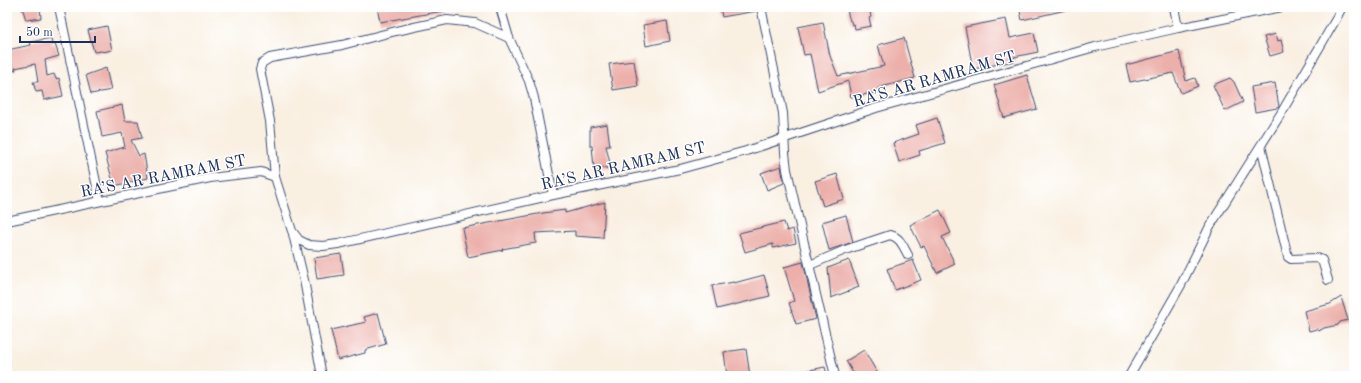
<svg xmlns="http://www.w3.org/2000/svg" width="1361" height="383" font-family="'Old Standard TT',serif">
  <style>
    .building { fill: #ecafa9 }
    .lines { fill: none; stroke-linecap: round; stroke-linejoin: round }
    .street-casing { stroke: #3c4c72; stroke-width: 10 }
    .street { stroke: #fff; stroke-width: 8 }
    .labels { text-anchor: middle; stroke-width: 3; stroke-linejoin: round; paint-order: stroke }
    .street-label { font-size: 16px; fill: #1b2f5e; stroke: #fff }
  </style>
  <rect width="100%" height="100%" fill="#fff"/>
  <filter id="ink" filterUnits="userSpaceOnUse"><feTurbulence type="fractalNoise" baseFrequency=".025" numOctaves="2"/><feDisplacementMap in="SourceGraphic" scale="8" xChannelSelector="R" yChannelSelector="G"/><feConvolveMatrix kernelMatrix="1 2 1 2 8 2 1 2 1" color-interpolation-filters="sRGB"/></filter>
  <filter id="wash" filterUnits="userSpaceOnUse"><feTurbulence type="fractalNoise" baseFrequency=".012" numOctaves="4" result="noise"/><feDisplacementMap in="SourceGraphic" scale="16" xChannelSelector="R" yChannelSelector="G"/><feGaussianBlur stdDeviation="0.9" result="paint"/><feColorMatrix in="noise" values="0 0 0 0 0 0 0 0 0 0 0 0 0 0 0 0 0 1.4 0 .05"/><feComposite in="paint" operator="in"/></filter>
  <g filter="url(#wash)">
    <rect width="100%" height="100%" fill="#f9f0e2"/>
    <g id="blocks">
      <g class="building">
        <polygon points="22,7 40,7 41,18 26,20"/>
        <polygon points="377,7 443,7 443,11 380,22"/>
        <polygon points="720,7 755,7 756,11 722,17"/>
        <polygon points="848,7 869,7 871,17 869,18 871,26 855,29 854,24 852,25 851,21 850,21 847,10 849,10"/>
        <polygon points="1019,7 1066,7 1066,10 1022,20"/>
        <polygon points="1006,19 1010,38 1034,33 1038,52 1014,57 1015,61 973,69 965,27"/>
        <polygon points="667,21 670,41 646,46 643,25"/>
        <polygon points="823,22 830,56 838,76 884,66 878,45 904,38 915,78 878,88 879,92 851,97 848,81 818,91 810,54 804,55 798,27"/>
        <polygon points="107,26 112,50 103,52 102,51 94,52 88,30"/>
        <polygon points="1276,34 1278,41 1281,40 1284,52 1270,56 1264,37"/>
        <polygon points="51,38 52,45 55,44 59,56 45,60 47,76 54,74 56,79 59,78 63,96 44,100 42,91 36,92 33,82 38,82 35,64 15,68 16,70 7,72 7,50 31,45 30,42"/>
        <polygon points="1179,51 1186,81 1195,78 1198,86 1181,93 1173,73 1130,82 1126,65"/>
        <polygon points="634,61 638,86 613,90 609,64"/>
        <polygon points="106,68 111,90 91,94 86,75"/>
        <polygon points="1027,75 1037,109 1004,118 994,85"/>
        <polygon points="1230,78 1234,82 1243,102 1225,111 1213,85"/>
        <polygon points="1275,83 1279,107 1277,108 1255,112 1251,87"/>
        <polygon points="122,105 125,121 138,121 142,138 131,140 139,156 144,154 148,178 114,186 105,153 125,147 122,133 102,137 97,111"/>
        <polygon points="937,118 945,143 919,151 920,155 899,162 893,143 919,134 916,125"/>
        <polygon points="607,124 610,146 606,146 611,168 594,168 592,146 590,146 590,127"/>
        <polygon points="781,166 784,183 767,190 761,173"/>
        <polygon points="837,174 844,199 823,206 815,181"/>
        <polygon points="605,202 603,238 575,236 575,231 535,233 536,243 502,249 503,250 468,257 462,228 543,213 565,210 565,213"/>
        <polygon points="940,210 951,233 942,237 955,264 937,273 924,246 921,247 910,225"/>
        <polygon points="846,215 853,242 829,250 822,222"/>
        <polygon points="784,222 787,231 793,229 796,243 773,248 773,244 745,252 739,233"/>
        <polygon points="341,254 344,275 317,279 314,258"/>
        <polygon points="849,260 859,287 831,298 828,268"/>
        <polygon points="913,260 921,280 895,290 887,269"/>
        <polygon points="803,262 816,319 796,324 789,303 794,301 784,267"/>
        <polygon points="764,275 770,296 717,309 712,286 734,282 734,283"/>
        <polygon points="1341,297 1348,320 1340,322 1338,325 1324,328 1319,331 1317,329 1309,331 1304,311 1330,304"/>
        <polygon points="378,313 386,344 365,350 365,353 338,360 331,330 366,322 364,317"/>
        <polygon points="746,349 750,376 727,376 724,352"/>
        <polygon points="864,350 879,376 855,376 846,361"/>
        <polygon points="825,367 827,376 800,376 799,372"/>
      </g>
    </g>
  </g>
  <g filter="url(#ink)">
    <use href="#blocks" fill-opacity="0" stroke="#3c4c72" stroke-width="1"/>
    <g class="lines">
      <g class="street-casing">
        <g id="street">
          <polyline points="59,7 100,201"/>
          <polyline points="500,7 509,38 529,81 534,98 553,195"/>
          <polyline points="761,7 783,113 785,153 787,170 835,376"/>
          <polyline points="1174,7 1178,28"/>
          <polyline points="1261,146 1288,257 1291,259 1317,258 1322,260 1328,280"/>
          <polyline points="275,177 270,121 260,69 262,63 270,58 342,45 396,31 447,20 475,23 509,38"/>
          <polyline points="7,221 210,178 261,172 275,177 292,231 299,240 309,245 323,246 338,244 553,195 680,169 746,151 876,108 1095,47 1178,28 1282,7"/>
          <polyline points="293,234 304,280 322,376"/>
          <path d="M810,265L845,250L890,235C900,237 903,246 908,255"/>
          <polyline points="1129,376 1181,285 1210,226 1280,115 1336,19 1342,7"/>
        </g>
      </g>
      <use href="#street" class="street"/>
    </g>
  </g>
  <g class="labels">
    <g class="street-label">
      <text transform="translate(934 78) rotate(-16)" y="6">RA’S AR RAMRAM ST</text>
      <text transform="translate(623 165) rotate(-13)" y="6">RA’S AR RAMRAM ST</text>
      <text transform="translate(163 175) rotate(-11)" y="6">RA’S AR RAMRAM ST</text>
    </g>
  </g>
  <rect width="1361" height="383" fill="none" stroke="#fff" stroke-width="24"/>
  <path d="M20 36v6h75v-6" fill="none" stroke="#1b2f5e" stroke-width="2"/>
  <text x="26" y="36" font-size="12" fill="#1b2f5e" stroke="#ffffff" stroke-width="3" paint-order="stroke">50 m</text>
</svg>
